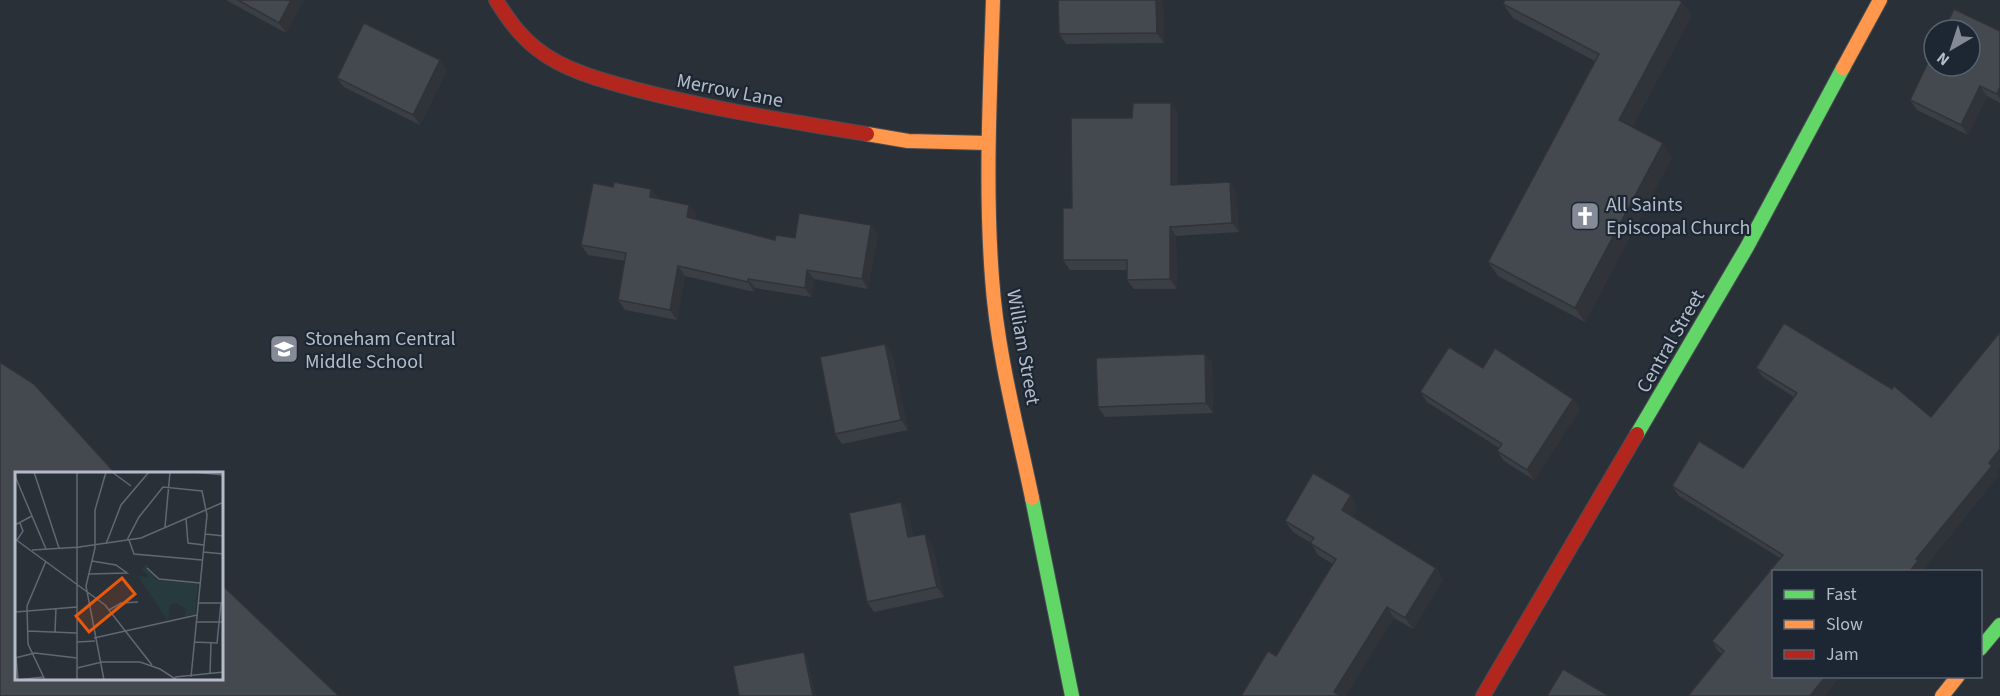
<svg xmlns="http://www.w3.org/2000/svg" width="2000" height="696" font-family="'Source Sans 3',sans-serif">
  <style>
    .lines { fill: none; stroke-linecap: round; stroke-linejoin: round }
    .fast-casing { stroke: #484c53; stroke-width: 16 }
    .slow-casing { stroke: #484c53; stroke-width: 16 }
    .jam-casing { stroke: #484c53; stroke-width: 16 }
    .fast { stroke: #63d668; stroke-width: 14 }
    .slow { stroke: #ff974d; stroke-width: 14 }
    .jam { stroke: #b3261e; stroke-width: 14 }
    .wall { fill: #3a3f45 }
    .shaded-wall { fill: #303338 }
    .building { fill: #444950; stroke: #303338; stroke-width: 1.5 }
    .labels { text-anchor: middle; stroke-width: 4.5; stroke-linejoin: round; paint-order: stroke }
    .street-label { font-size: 20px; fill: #b4bcc9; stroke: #1d2633 }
    .poi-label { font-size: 20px; fill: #b4bcc9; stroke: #1d2633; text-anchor: start }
    .inset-road { fill: none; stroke: #616872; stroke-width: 1.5 }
    .view { fill: #e8590c; fill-opacity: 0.15; stroke: #e8590c; stroke-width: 3 }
    .inset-edge { fill: none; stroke: #b4bcc9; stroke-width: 3 }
  </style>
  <rect width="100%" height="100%" fill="#2a3038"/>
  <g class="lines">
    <g class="fast-casing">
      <g id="fast">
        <polyline points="1637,434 1747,247 1843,68"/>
        <polyline points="1032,498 1072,696"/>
        <polyline points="1980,649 2000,625"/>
      </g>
    </g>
    <g class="slow-casing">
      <g id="slow">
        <path d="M993,0C990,93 985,186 992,278C997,352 1017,426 1032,498"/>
        <polyline points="1843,68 1880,0"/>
        <polyline points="867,134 908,141 988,143"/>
        <polyline points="1942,696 1958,676"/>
      </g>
    </g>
    <g class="jam-casing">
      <g id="jam">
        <path d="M496,0C508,19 519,35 537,49C563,70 601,80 634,89C710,109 789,121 867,134"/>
        <polyline points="1483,696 1637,434"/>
      </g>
    </g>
    <use href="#fast" class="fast"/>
    <use href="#slow" class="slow"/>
    <use href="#jam" class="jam"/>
  </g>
  <g class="wall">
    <polygon points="226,0 304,0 286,33"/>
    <polygon points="1058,0 1163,0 1164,43 1066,44 1059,34"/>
    <polygon points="1503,4 1692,15 1632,127 1672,157 1585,322 1498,276 1488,262 1595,61 1513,18"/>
    <polygon points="2000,31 2000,103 1987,96 1968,135 1917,110 1910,100"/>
    <polygon points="447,70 420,125 344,87 337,78"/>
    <polygon points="1178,112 1178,185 1230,182 1236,191 1239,232 1176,236 1177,289 1134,289 1127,280 1127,270 1070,270 1063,260 1072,208"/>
    <polygon points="613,187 651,189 658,198 689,205 696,214 695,219 775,240 795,238 878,234 868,289 814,279 811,297 755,288 754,292 685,276 677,320 625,310 618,300 625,261 588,255 581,245"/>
    <polygon points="1784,323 1892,389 1894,386 1931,417 2000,332 2000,467 1996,472 1999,475 1923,569 1924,571 1924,572 1773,572 1773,676 1840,676 1825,696 1688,696 1722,654 1718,651 1712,641 1780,558 1679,496 1672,486 1699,441 1743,468 1794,397 1763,377 1756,368"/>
    <polygon points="885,344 892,354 908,430 842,444 835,434"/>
    <polygon points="1205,354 1212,363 1213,413 1105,417 1098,407"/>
    <polygon points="1483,368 1573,399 1580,409 1534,480 1504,461 1497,451 1499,448 1427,402 1420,392"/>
    <polygon points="1351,495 1358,507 1352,517 1436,568 1443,579 1413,629 1394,618 1276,656 1333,564 1318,555 1311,543 1293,532 1285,521"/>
    <polygon points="901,502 908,512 913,536 932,544 944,597 874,612 867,602"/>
  </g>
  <g class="shaded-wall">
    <polygon points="291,0 304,0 286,33 279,23"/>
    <polygon points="1156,0 1163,0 1164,43 1157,33"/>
    <polygon points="1682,2 1692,15 1628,134 1619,120"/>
    <polygon points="440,60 447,70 420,125 413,115"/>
    <polygon points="1980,86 1987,96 1968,135 1961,125"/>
    <polygon points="2000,87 2000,99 1997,94"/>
    <polygon points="1171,103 1178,112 1178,195 1171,185"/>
    <polygon points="1663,143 1672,157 1585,322 1575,308"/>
    <polygon points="1230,182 1236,191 1239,232 1232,223"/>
    <polygon points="651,189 658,198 650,197"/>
    <polygon points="689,205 696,214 694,227 687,217"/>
    <polygon points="871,225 878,234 868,289 862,279"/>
    <polygon points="1170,227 1176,236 1177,289 1170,279"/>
    <polygon points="678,266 685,276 677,320 670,310"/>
    <polygon points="807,270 814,279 811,297 805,288"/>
    <polygon points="748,279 755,288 754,292 748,282"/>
    <polygon points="885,344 892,354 908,430 901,420"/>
    <polygon points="1205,354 1212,363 1213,413 1206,403"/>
    <polygon points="1573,399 1580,409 1534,480 1527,470"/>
    <polygon points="2000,449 2000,467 1996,472 1999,475 1923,569 1924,571 1924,572 1909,572 1916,559"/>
    <polygon points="1351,495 1358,507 1349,521 1342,510"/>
    <polygon points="901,502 908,512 915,547 908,537"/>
    <polygon points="925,534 932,544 944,597 937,587"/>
    <polygon points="1436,568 1443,579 1413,629 1405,618"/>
    <polygon points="1387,607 1394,618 1346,696 1337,696 1334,692"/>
    <polygon points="804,652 807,657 816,696 813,696"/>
    <polygon points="1826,676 1840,676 1825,696 1810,696"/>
  </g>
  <g class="building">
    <polygon points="238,0 291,0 279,23"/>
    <polygon points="1058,0 1156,0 1157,33 1059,34"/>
    <polygon points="1505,0 1679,0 1682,2 1619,120 1663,143 1575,308 1488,262 1599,54 1503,4"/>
    <polygon points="1954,9 2000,31 2000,87 1997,94 1980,86 1961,125 1910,100 1934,50 1934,66 1970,66 1970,30 1944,30"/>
    <polygon points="364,23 440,60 413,115 337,78"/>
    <polygon points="1133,103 1171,103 1171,185 1230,182 1232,223 1170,227 1170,279 1127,280 1127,260 1063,260 1063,208 1072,208 1071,118 1132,118"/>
    <polygon points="614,182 651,189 650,197 689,205 687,217 775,240 776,235 795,238 799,213 871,225 862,279 807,270 805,288 748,279 748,282 678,266 670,310 618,300 626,253 581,245 593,183 613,187"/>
    <polygon points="1784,323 1892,389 1894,386 1931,417 2000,332 2000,449 1989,463 1992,466 1916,559 1918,561 1909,572 1773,572 1773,676 1826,676 1810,696 1688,696 1724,651 1712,641 1783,555 1672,486 1699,441 1743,468 1797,393 1756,368"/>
    <polygon points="885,344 901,420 835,434 820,357"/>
    <polygon points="1449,347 1483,368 1495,348 1573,399 1527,470 1497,451 1502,444 1420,392"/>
    <polygon points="1205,354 1206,403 1098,407 1096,358"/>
    <polygon points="0,362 34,384 116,474 16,474 16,680 222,680 222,585 339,696 0,696"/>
    <polygon points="1313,473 1351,495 1342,510 1436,568 1405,618 1387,607 1334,692 1341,696 1241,696 1268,651 1276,656 1336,559 1310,543 1314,538 1285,521"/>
    <polygon points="901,502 908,537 925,534 937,587 867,602 849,513"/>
    <polygon points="804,652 813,696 739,696 733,666"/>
    <polygon points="1563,669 1609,696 1547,696"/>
  </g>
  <defs>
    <g id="church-square" transform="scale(1.5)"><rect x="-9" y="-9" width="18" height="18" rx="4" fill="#848b96" stroke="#1d2633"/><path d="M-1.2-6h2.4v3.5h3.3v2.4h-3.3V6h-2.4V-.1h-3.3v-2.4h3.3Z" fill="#fff"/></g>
    <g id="school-square" transform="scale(1.5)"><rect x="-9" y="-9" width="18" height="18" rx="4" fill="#848b96" stroke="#1d2633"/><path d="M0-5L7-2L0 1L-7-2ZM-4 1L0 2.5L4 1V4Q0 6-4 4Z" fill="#fff"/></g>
  </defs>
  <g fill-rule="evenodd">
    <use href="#church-square" x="1585" y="216"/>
    <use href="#school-square" x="284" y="349"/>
  </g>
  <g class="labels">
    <g class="street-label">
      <text transform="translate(730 90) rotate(11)" y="7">Merrow Lane</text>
      <text transform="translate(1670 341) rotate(-60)" y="7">Central Street</text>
      <text transform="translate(1024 347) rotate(80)" y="7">William Street</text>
    </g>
    <g class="poi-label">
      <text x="1606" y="211">All Saints<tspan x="1606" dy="23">Episcopal Church</tspan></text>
      <text x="305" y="345">Stoneham Central<tspan x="305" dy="23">Middle School</tspan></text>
    </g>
  </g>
  <g transform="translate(15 472)">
    <rect width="208" height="208" fill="#2a3038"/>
    <path d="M131,92L142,108L183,112L180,142L170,144L171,137L160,131L155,133L153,149L123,104L134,105L127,97Z" fill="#273a3e"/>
    <path class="inset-road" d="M19,0L44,76M62,0V208M97,0L116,14M178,0L209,3M0,4L31,77M171,46L173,71L189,73M0,53L17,44M150,55L155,0M190,62L209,64M0,67L90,133L137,193M2,68L8,59L5,51M112,68L124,45L148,15L187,19L192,43L176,205M114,68L119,82L187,88M91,72L106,33L134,0M64,75L126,66L209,30M17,78L66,75M188,80L209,82M132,96L144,107L185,111M74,102L112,101L101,93L77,89M183,131H207M94,138L106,131L123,130M0,140L62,135M181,150H209M12,159L62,161M40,160L41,136M79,166L182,143M62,170L80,169M179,170L202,171L206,131M0,186L20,181L62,186M1,186L3,208M62,196L87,190H125L145,197L162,208M195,202L196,171M160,205L209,200M3,208L28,205M30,208L13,172L12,134L31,89M89,208L71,114L80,76V38L91,0"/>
    <path class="view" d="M107,106L120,122L74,160L61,144Z"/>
    <rect width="208" height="208" class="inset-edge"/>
  </g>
  <rect x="1772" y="570" width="210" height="108" fill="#1d2633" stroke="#59626f" stroke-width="1.5"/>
  <rect x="1784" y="590" width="30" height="9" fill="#63d668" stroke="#59626f" stroke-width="1.5"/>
  <text x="1826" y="600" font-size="18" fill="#b4bcc9">Fast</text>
  <rect x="1784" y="620" width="30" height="9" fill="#ff974d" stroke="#59626f" stroke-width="1.5"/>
  <text x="1826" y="630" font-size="18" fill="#b4bcc9">Slow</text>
  <rect x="1784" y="650" width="30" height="9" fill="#b3261e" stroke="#59626f" stroke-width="1.5"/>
  <text x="1826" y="660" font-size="18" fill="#b4bcc9">Jam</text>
  <g transform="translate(1952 48) rotate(219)"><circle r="28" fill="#1d2633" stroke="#59626f" stroke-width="1.5"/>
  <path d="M0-4.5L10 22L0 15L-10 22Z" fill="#848b96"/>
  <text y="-9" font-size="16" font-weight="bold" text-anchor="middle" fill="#b4bcc9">N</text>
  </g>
</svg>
